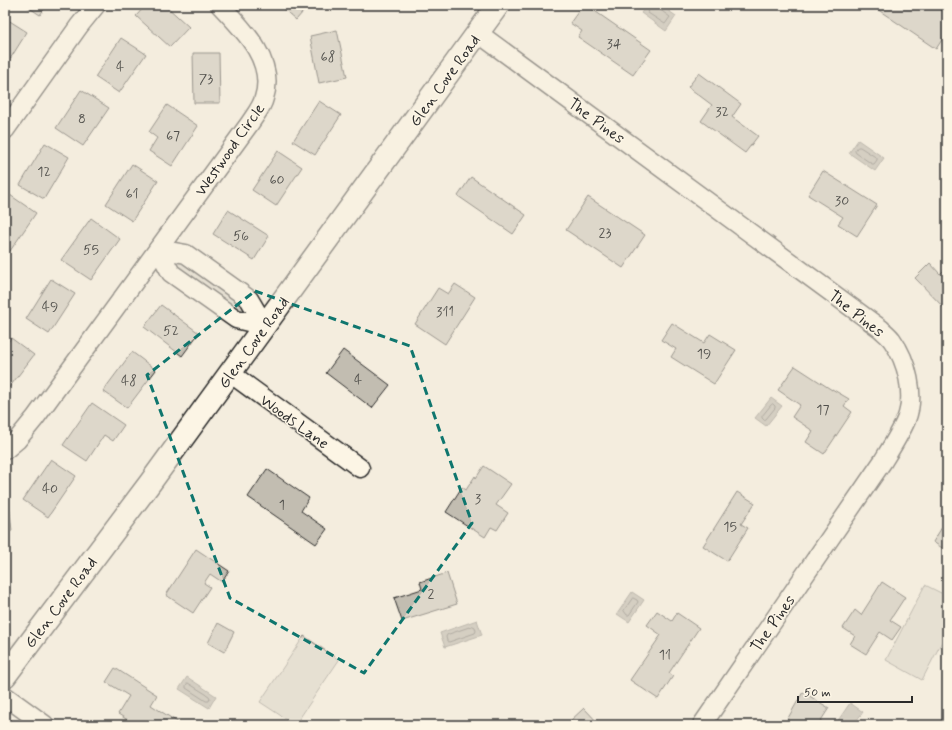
<svg xmlns="http://www.w3.org/2000/svg" width="952" height="730" font-family="Mynerve,sans-serif">
  <style>
    .built { fill: #e5dfd0 }
    .green { fill: #d6d1c4; stroke: #807e78 }
    .water { fill: #afaaa0; stroke: #7a7771 }
    .lines { fill: none; stroke-linecap: round; stroke-linejoin: round }
    .shore { stroke: #605e5a; stroke-width: 1 }
    .building { fill: #c2bdb1; stroke: #2b2b2b }
    .street-casing { stroke: #2b2b2b; stroke-width: 21 }
    .primary-casing { stroke: #2b2b2b; stroke-width: 25 }
    .street { stroke: #fcf5e5; stroke-width: 18 }
    .primary { stroke: #fcf5e5; stroke-width: 22 }
    .marked { fill: none; stroke: #0f766e; stroke-width: 3; stroke-dasharray: 8 5; stroke-linejoin: round }
    .labels { text-anchor: middle; stroke-width: 3; stroke-linejoin: round; paint-order: stroke }
    .number-label { font-size: 14px; fill: #51504c }
    .street-label { font-size: 16px; fill: #2b2b2b; stroke: #fcf5e5 }
  </style>
  <rect width="100%" height="100%" fill="#f4edde"/>
  <filter id="ink" filterUnits="userSpaceOnUse"><feTurbulence type="fractalNoise" baseFrequency=".025" numOctaves="2"/><feDisplacementMap in="SourceGraphic" scale="8" xChannelSelector="R" yChannelSelector="G"/><feConvolveMatrix kernelMatrix="1 2 1 2 8 2 1 2 1" color-interpolation-filters="sRGB"/></filter>
  <g filter="url(#ink)">
    <polygon class="built" points="5,640 29,644 5,676"/>
    <g class="green">
      <polygon points="158,249 186,254 265,326 236,319"/>
      <polygon points="925,585 947,596 947,632 922,680 886,660"/>
      <polygon points="304,636 339,660 295,725 260,702"/>
    </g>
    <g class="water">
      <polygon points="647,5 660,5 676,16 666,31 641,13"/>
      <polygon points="858,140 884,158 875,171 849,153"/>
      <polygon points="771,398 782,406 766,426 755,418"/>
      <polygon points="632,592 644,600 629,622 617,614"/>
      <polygon points="477,620 482,635 445,647 440,633"/>
      <polygon points="187,677 216,696 209,708 179,689"/>
      <polygon points="850,703 863,712 853,725 835,725"/>
    </g>
    <g class="lines">
      <g class="shore">
        <polyline points="650,5 648,13 665,24 670,17 659,9 658,5"/>
        <polygon points="858,147 860,147 877,158 877,160 874,164 872,164 856,153 855,151"/>
        <polygon points="773,404 775,406 775,408 766,419 764,420 762,418 762,416 771,405"/>
        <polygon points="633,598 637,600 638,602 629,615 627,615 624,611"/>
        <polygon points="473,626 475,627 476,631 475,633 449,642 447,641 446,637 447,635"/>
        <polygon points="188,683 209,696 210,698 209,701 206,701 186,688 186,686"/>
      </g>
    </g>
    <g class="building">
      <polygon points="25,5 47,5 40,15"/>
      <polygon points="146,5 165,5 189,27 170,47 136,16"/>
      <polygon points="279,5 309,5 296,20"/>
      <polygon points="583,5 586,5 651,50 633,75 578,37 582,31 570,23"/>
      <polygon points="875,5 939,5 947,10 947,32 936,49 874,7"/>
      <polygon points="5,18 27,32 5,67"/>
      <polygon points="337,30 347,77 319,83 310,36"/>
      <polygon points="121,38 146,54 119,93 95,77"/>
      <polygon points="193,53 219,53 220,103 194,103"/>
      <polygon points="699,73 741,104 732,117 758,136 745,153 701,121 712,105 688,87"/>
      <polygon points="81,90 109,108 83,146 56,128"/>
      <polygon points="319,101 341,115 315,155 293,141"/>
      <polygon points="167,105 198,126 172,166 149,151 157,138 149,132"/>
      <polygon points="45,143 69,157 44,199 20,185"/>
      <polygon points="278,151 302,167 276,206 252,190"/>
      <polygon points="132,164 158,181 132,221 106,204"/>
      <polygon points="823,171 877,205 857,236 838,224 843,217 808,195"/>
      <polygon points="471,177 526,215 513,234 458,196"/>
      <polygon points="10,195 36,213 10,251 5,247 5,202"/>
      <polygon points="588,197 645,235 623,268 566,230"/>
      <polygon points="228,210 269,236 254,260 213,234"/>
      <polygon points="91,218 120,239 91,280 61,260"/>
      <polygon points="930,263 940,274 946,268 947,269 947,311 915,278"/>
      <polygon points="51,279 75,294 49,334 26,319"/>
      <polygon points="455,284 475,297 445,344 415,324 438,288 448,294"/>
      <polygon points="161,305 199,333 182,356 144,327"/>
      <polygon points="672,323 704,343 710,334 736,350 714,384 671,357 676,349 661,340"/>
      <polygon points="11,338 34,355 5,393 5,346"/>
      <polygon points="343,350 390,385 372,408 326,373"/>
      <polygon points="132,352 156,370 127,408 103,391"/>
      <polygon points="795,366 832,390 832,389 849,399 844,406 852,412 824,454 806,442 813,431 792,417 800,405 778,390"/>
      <polygon points="92,403 124,425 113,441 104,435 87,461 63,445"/>
      <polygon points="51,459 76,476 48,517 23,500"/>
      <polygon points="484,466 511,484 496,505 508,513 497,530 491,527 485,537 446,512 462,487 466,490 475,476 476,478"/>
      <polygon points="267,469 309,498 301,511 327,529 316,544 248,497"/>
      <polygon points="737,492 755,503 741,524 748,528 727,561 703,546"/>
      <polygon points="5,503 9,503 12,531 5,532"/>
      <polygon points="947,519 947,551 933,542"/>
      <polygon points="196,549 229,571 222,582 210,574 204,583 210,587 193,613 166,595"/>
      <polygon points="447,573 457,604 402,621 394,598 422,589 420,582"/>
      <polygon points="882,582 905,597 890,620 901,627 892,640 880,632 866,654 850,644 855,636 843,628 855,610 861,615"/>
      <polygon points="657,611 672,621 677,613 699,628 669,673 673,676 658,699 630,680 661,635 647,625"/>
      <polygon points="218,623 234,632 224,652 208,643"/>
      <polygon points="115,668 157,695 151,705 179,723 178,725 136,725 118,714 129,696 106,682"/>
      <polygon points="803,692 829,708 818,725 784,725"/>
      <polygon points="584,708 599,724 598,725 572,725 569,722"/>
    </g>
    <g class="lines">
      <g class="street-casing">
        <g id="street">
          <path d="M478,33L881,329C885,333 889,336 892,340C907,361 916,395 906,420C900,434 891,448 883,461L702,725"/>
          <polyline points="5,130 79,26 96,5"/>
          <polygon points="158,249 186,254 249,299 265,326 236,319 171,273"/>
          <polyline points="230,373 360,468"/>
          <path d="M5,450L17,440L35,418L250,123C255,115 262,107 264,98C276,61 243,29 220,5"/>
          <polyline points="5,696 45,725"/>
        </g>
      </g>
      <g class="primary-casing">
        <polyline id="primary" points="5,676 150,483 498,5"/>
      </g>
      <use href="#street" class="street"/>
      <use href="#primary" class="primary"/>
    </g>
  </g>
  <path d="M0 0H952V730H0ZM255,291L410,346L472,523L364,673L230,598L147,375Z" fill="#f4edde" fill-opacity=".55" fill-rule="evenodd"/>
  <path class="marked" d="M255,291L410,346L472,523L364,673L230,598L147,375Z"/>
  <g class="labels">
    <g class="number-label">
      <text x="614" y="48">34</text>
      <text x="328" y="61">68</text>
      <text x="120" y="71">4</text>
      <text x="206" y="83">73</text>
      <text x="722" y="116">32</text>
      <text x="82" y="123">8</text>
      <text x="173" y="140">67</text>
      <text x="44" y="176">12</text>
      <text x="277" y="184">60</text>
      <text x="132" y="198">61</text>
      <text x="842" y="205">30</text>
      <text x="605" y="237">23</text>
      <text x="241" y="240">56</text>
      <text x="91" y="254">55</text>
      <text x="50" y="311">49</text>
      <text x="445" y="316">311</text>
      <text x="171" y="335">52</text>
      <text x="704" y="358">19</text>
      <text x="358" y="384">4</text>
      <text x="129" y="385">48</text>
      <text x="823" y="414">17</text>
      <text x="50" y="493">40</text>
      <text x="478" y="503">3</text>
      <text x="282" y="509">1</text>
      <text x="730" y="531">15</text>
      <text x="431" y="598">2</text>
      <text x="665" y="659">11</text>
    </g>
    <g class="street-label">
      <text transform="translate(444 80) rotate(-54)" y="6">Glen Cove Road</text>
      <text transform="translate(597 120) rotate(36)" y="6">The Pines</text>
      <text transform="translate(229 149) rotate(-55)" y="6">Westwood Circle</text>
      <text transform="translate(857 313) rotate(38)" y="6">The Pines</text>
      <text transform="translate(253 342) rotate(-54)" y="6">Glen Cove Road</text>
      <text transform="translate(295 421) rotate(36)" y="6">Woods Lane</text>
      <text transform="translate(60 602) rotate(-53)" y="6">Glen Cove Road</text>
      <text transform="translate(772 623) rotate(-55)" y="6">The Pines</text>
    </g>
  </g>
  <rect width="952" height="730" fill="none" stroke="#fcf5e5" stroke-width="20"/>
  <rect x="10" y="10" width="932" height="710" fill="none" stroke="#2b2b2b" stroke-width="1.5" filter="url(#ink)"/>
  <path d="M798 696v6h114v-6" fill="none" stroke="#2b2b2b" stroke-width="2"/>
  <text x="804" y="696" font-size="12" fill="#2b2b2b" stroke="#fcf5e5" stroke-width="3" paint-order="stroke">50 m</text>
</svg>
